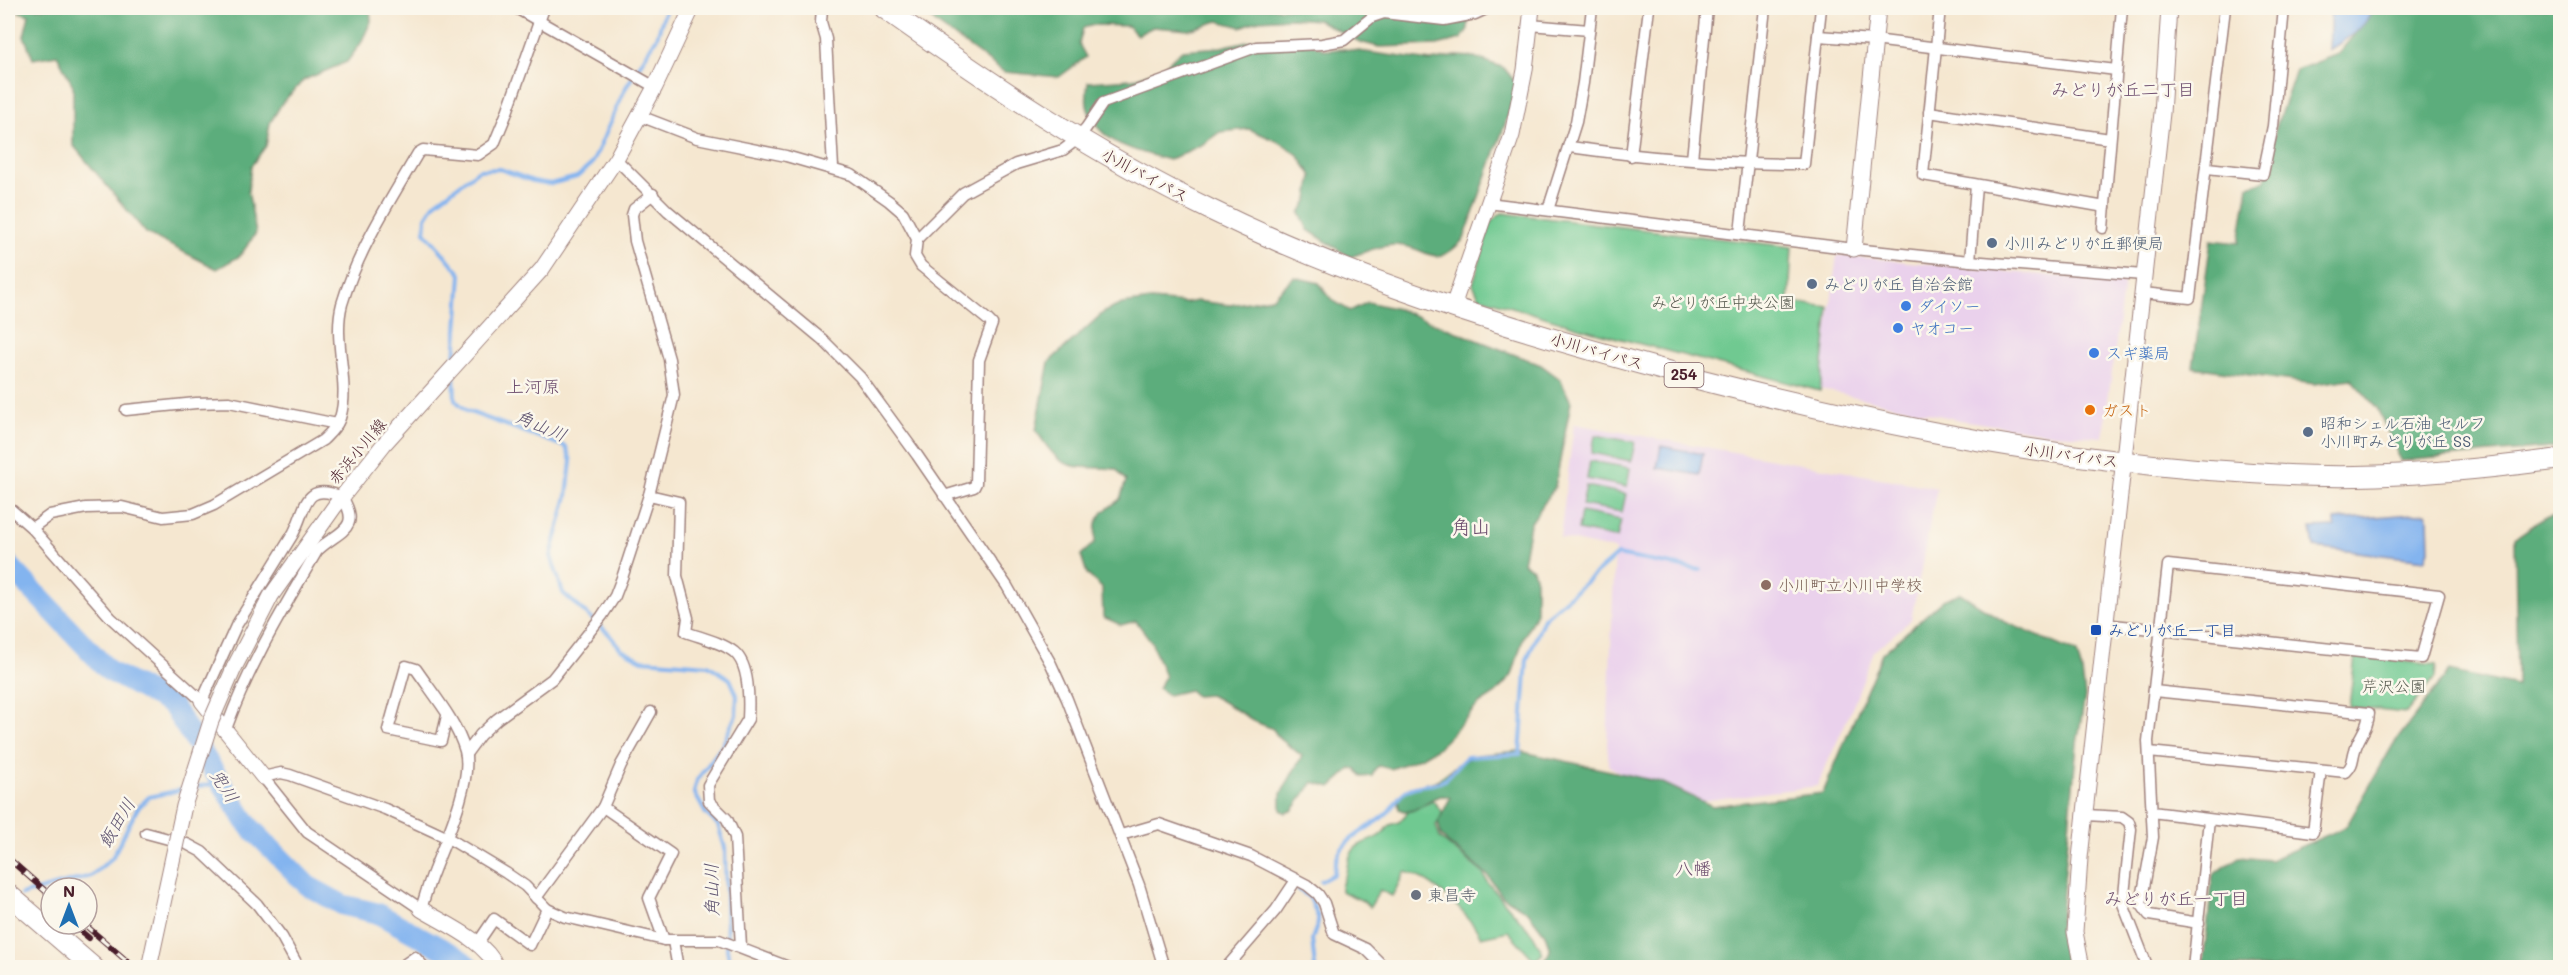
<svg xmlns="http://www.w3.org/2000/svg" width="2568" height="975" font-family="Mali,'Klee One',sans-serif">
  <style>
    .built { fill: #ead1ec }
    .green { fill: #6fc991; stroke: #5c745e; stroke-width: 1.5 }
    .forest { fill: #5bad7b; stroke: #526653; stroke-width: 1.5 }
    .water { fill: #83b4ef; stroke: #666a8d; stroke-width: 1.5 }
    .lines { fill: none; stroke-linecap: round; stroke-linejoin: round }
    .stream { stroke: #83b4ef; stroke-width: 4 }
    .river { stroke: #83b4ef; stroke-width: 21 }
    .street-casing { stroke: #a0837e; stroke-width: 13 }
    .secondary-casing { stroke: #a0837e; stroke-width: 17 }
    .highway-casing { stroke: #a0837e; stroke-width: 22 }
    .street { stroke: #fff; stroke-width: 10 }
    .secondary { stroke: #fff; stroke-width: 15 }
    .highway { stroke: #fff; stroke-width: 20 }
    .rail-casing { stroke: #4a1f2b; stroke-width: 6 }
    .rail { stroke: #fbf7ec; stroke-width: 4; stroke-dasharray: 11; stroke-linecap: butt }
    .secondary-bridge-casing { stroke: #a0837e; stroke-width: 17; stroke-linecap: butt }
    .secondary-bridge { stroke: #fff; stroke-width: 15 }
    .service-dot { fill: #5c6f8a; stroke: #fbf7ec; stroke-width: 2 }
    .shop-dot { fill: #3f7fe0; stroke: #fbf7ec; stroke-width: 2 }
    .food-dot { fill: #e8710a; stroke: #fbf7ec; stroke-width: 2 }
    .education-dot { fill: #8d6e63; stroke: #fbf7ec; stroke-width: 2 }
    .transit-dot { fill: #1a4fb4; stroke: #fbf7ec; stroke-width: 2 }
    .worship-dot { fill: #6b7280; stroke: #fbf7ec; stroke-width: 2 }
    .labels { text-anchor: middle; stroke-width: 5; stroke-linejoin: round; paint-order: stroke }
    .shield { fill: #fbf7ec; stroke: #7f6065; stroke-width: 1.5 }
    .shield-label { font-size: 15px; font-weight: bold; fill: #4a1f2b }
    .street-label { font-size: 16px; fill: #4a1f2b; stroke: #fbf7ec }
    .service-label { font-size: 16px; fill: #4e5e75; stroke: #fbf7ec; text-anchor: start }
    .park-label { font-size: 16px; fill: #575a4f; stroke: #fbf7ec }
    .shop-label { font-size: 16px; fill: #366cbe; stroke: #fbf7ec; text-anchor: start }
    .food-label { font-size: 16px; fill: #c56008; stroke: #fbf7ec; text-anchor: start }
    .education-label { font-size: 16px; fill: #785e54; stroke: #fbf7ec; text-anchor: start }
    .transit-label { font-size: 16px; fill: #164399; stroke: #fbf7ec; text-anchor: start }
    .worship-label { font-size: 16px; fill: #5b616d; stroke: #fbf7ec; text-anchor: start }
    .neighbourhood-label { font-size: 18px; fill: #6c4c6d; stroke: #fbf7ec }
    .water-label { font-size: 18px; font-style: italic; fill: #5e5370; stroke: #fbf7ec }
    .quarter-label { font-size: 20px; fill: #6c4c6d; stroke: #fbf7ec }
  </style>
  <rect width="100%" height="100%" fill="#fbf7ec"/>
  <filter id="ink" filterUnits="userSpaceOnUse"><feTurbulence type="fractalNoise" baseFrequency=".0167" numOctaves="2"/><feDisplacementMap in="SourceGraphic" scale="12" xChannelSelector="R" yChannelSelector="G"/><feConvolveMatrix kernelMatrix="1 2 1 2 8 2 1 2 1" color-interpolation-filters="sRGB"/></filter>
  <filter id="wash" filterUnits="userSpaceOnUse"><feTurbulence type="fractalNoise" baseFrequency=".008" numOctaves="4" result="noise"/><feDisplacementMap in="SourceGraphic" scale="24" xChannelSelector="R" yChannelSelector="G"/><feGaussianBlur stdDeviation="1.35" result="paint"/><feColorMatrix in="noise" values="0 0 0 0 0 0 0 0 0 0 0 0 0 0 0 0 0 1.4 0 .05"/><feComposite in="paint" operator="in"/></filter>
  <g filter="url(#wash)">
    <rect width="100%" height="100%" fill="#f5e7d0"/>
    <g class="built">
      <polygon points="1837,255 2124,283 2103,437 2054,434 1960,420 1820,389"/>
      <polygon points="1574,424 1937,488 1911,620 1874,651 1850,713 1817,786 1677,804 1609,766 1607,744 1615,550 1560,538"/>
    </g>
    <g class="green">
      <polygon points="1502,213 1792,247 1789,302 1829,307 1820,391 1591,331 1479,297 1473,284 1491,222"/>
      <polygon points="1595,435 1635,442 1631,461 1592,453"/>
      <polygon points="1590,461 1630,468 1627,487 1587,479"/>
      <polygon points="1586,486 1626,494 1622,512 1582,505"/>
      <polygon points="1581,512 1621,520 1617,538 1578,530"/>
      <polygon points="2355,656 2436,665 2435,678 2406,713 2349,707"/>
      <path d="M1433,801L1446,816L1436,825L1440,838L1483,873L1488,883L1533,935L1543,953L1535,961L1508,931L1481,937C1468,913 1431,878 1405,872L1392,896L1380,890L1370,907L1363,901L1341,891C1340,883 1345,879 1346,873C1351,831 1372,851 1390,825L1399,822L1409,811Z"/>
    </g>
    <g class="forest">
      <polygon points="19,8 370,8 371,21 361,43 347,62 304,80 282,103 270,123 266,146 251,166 248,191 256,233 240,256 217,269 146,233 73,145 73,86 57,55 33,59 24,36 29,15 19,12"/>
      <polygon points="919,8 1469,8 1468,29 1461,39 1437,45 1379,47 1360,42 1318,20 1292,18 1259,20 1241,27 1218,21 1189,30 1153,27 1137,35 1128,26 1094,25 1083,28 1079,44 1086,57 1059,77 1004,72 937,24"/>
      <polygon points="2376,8 2560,8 2560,447 2401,461 2377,408 2351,379 2314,384 2193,367 2211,240 2239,243 2248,186 2265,181 2276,127 2296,70 2338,54"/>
      <path d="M1256,39L1302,40L1326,50L1344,49L1431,61L1456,56L1474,57L1504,68L1517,84L1510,110L1464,239C1433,272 1431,247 1396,245C1382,244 1363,253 1350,257L1308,230L1300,213L1308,199L1312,176L1298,155L1281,143L1249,129L1220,132L1203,144L1169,160C1136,151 1097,144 1087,106C1086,99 1087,89 1088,82L1133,79L1162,68L1182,50L1221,47Z"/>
      <path d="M1294,277L1319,283L1332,300L1350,311L1368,302L1398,309L1541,365L1560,379L1571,402L1555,487L1530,524L1523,563L1533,569L1536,580V613L1523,639L1512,675L1496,693L1479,704L1439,747L1422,757L1391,769L1379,766L1375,769L1372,776L1362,777L1356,769H1351L1331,787L1313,782L1293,810L1286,813L1281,810V794L1302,756L1278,737L1273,729L1256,722L1218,699L1209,695L1196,696L1189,690L1168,695L1158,688L1165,677L1151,641L1136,621L1121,625L1103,617L1102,588L1087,574L1081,555L1095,542L1096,523L1103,512L1120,499L1126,481L1116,469C1069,465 1063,474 1036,430L1049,362L1104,312L1122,304L1151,300L1186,303L1197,301L1230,305L1272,298Z"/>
      <polygon points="2560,514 2560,967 2203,967 2213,875 2239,857 2270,860 2346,827 2393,745 2449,671 2517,686 2515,538 2544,518"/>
      <path d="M1960,593L2003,621L2077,653L2082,672L2085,696L2077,744L2059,933L2067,967H1541L1550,951L1545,934L1528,912L1502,896L1488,876L1447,842L1441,835L1438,822L1450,798C1432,788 1417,820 1399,809L1398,800L1409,788L1436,781L1461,762L1477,755L1519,751L1661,782L1712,806L1823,793L1882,654L1943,600Z"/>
    </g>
    <g class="water">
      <path d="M2331,8H2373C2366,29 2347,38 2329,50Z"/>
      <polygon points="1661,446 1703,454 1699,475 1657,468"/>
      <polygon points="2426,513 2428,518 2429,550 2425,560 2314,547 2311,528 2335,527 2335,520"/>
    </g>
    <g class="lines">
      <g class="stream">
        <polyline points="455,358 461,274 425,232 426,217 435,203 479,170 500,169 533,181 550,184 577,177 592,164 625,89 657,37 666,8"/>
        <polyline points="454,374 455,400 467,411 566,447 571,461 567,496 551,556 563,593 609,634 621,649 642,660 708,665 730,679 737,695 736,715 722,746 697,780 694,792 706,814 718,825 725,848 727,949 731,968"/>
        <polyline points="194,787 221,783"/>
        <path d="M1321,881L1334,874C1335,839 1364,834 1386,814C1396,805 1398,793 1412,788C1422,784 1435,786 1444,780C1452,774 1458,764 1467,757L1520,754L1527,659L1544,618L1617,555L1700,570"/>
        <polyline points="1298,889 1310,898 1318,917 1318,923 1312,939 1315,968"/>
        <polyline points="21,895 91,876 112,858 137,809 149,797 184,789"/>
      </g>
      <polyline class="river" points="8,564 109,671 172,705 248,825 308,886 343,905 377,913 457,957 471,968"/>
    </g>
  </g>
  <g filter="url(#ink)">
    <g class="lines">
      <g class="street-casing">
        <g id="street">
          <polyline points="516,8 655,87"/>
          <polyline points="822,8 821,22 826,39 833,168"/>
          <polyline points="1940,8 1923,175 2105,207"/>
          <polyline points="1530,25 1589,30"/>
          <polyline points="1818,36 1874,40 2116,70"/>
          <polyline points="1929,112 2110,139"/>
          <polyline points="640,116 697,138 786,156 852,175 889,201 903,213 917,239 915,256 921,266 988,320 992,324 979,360 976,483 974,487 944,496"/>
          <path d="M1570,147C1647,158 1726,164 1804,164L1821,8"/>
          <polyline points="1631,156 1649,8"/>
          <polyline points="616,159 668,211 823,340 860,377 917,455 1007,586 1051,664 1067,699 1139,885 1164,968"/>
          <polyline points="1692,159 1707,8"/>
          <polyline points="2207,168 2263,174 2273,126 2284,8"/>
          <polyline points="1488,203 1854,249 1970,261 2143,275"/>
          <polyline points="1548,210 1576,122 1583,83 1592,8"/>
          <polyline points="2103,228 2122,8"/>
          <polyline points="1740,233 1765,8"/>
          <polyline points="917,239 963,193 1016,164 1063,150 1071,144 1086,128 1103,103 1256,47 1322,44 1344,40 1372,17 1384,13 1444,20 1475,14 1488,8"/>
          <polyline points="1970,261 1976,185"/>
          <polyline points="2143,293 2190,298 2225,8"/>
          <polyline points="126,410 196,403 229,402 337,424"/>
          <path d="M649,495L679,502L677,576L688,618L686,632C702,638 721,642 734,652C750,665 749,700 748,719L708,785L709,801L727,819L735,837L741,947"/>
          <path d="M8,507L32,528L111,618L202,701L236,626L293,534C307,508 303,481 342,497C363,530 337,531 317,551C282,611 250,663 226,729"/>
          <path d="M32,528L50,515L86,508L122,507L163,517L193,514L214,505L323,440C329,434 337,427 340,418C351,383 332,341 342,304C358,250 390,201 418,153L423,150L478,155L494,144L506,115L544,8"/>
          <path d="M2104,624C2210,635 2315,648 2421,658L2439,595L2168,565L2148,741L2153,837L2141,904L2149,915L2199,923"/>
          <path d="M447,716L441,741L388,730L406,666L416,669C433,694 457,722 465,751C473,782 445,841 434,870C429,882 425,896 421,909L307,832L263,777L281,773L290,775L385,809L448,838L506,873L525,886L547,909L565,917L664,940H719L791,968"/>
          <path d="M2149,752L2346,772C2354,764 2352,759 2355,750C2359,735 2368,730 2369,713L2154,691"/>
          <polyline points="466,754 480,735 497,719 552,679 602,616 615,596 623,575 649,495 674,395 669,359 635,241 632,215 634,209 653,194"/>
          <polyline points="603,807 671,854 649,898 664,940"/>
          <polyline points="2152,812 2313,832 2321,770"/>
          <polyline points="2086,815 2122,817 2129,822 2131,829 2123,904 2148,968"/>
          <polyline points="146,833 187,844 202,852 257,904 282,937 299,968"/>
          <polyline points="1121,835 1159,824 1251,856 1307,885 1318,894 1324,903 1334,934 1366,949 1385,968"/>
          <polyline points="536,898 603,807 621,765 651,712"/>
          <polyline points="673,941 678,968"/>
          <polyline points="477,944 494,919 530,945 547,909"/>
          <polyline points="399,968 415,957 425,968"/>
          <polyline points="1226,968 1276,910 1296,880"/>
          <polyline points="2193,968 2209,820"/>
        </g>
      </g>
      <g class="secondary-casing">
        <g id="secondary">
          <polyline points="1854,249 1878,8"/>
          <polyline points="1453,306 1512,135 1525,70 1532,8"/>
          <polyline points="234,668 271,596 335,506 384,444 542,269 616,159 655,87 692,8"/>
          <polyline points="202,701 263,777"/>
          <path d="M421,909C445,924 485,940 497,968"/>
          <polyline points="2082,968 2075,932 2080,858 2162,113 2169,8"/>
        </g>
      </g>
      <g class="highway-casing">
        <g id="highway">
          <path d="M884,8C988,82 1093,153 1209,209C1355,281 1514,330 1671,372C1843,417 2018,454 2196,469C2249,473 2303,477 2356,476C2425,475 2493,468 2560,459"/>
          <polyline points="8,894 94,968"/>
        </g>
      </g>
      <use href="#street" class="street"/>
      <use href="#secondary" class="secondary"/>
      <use href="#highway" class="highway"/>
      <g class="rail-casing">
        <g id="rail">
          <polyline points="8,858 51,896"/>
          <polyline points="72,924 89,938"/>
          <polyline points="84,924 135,968"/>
        </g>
      </g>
      <use href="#rail" class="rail"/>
      <g class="secondary-bridge-casing">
        <polyline id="secondary-bridge" points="149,968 184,806 211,721 234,668"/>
      </g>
      <use href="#secondary-bridge" class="secondary-bridge"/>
    </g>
  </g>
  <g class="service-dot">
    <circle cx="1992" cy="243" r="6"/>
    <circle cx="1812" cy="284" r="6"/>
    <circle cx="2308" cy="432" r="6"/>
  </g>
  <g class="shop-dot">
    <circle cx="1906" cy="306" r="6"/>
    <circle cx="1898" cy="328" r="6"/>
    <circle cx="2094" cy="353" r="6"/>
  </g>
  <circle class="food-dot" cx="2090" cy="410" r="6"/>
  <circle class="education-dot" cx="1766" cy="585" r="6"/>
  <rect class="transit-dot" x="2090" y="624" width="12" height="12" rx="3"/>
  <circle class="worship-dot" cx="1416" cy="895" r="6"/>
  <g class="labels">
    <rect class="shield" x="1664.5" y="363" width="39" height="24" rx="4.5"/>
    <g class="shield-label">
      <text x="1684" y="380">254</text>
    </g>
    <g class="street-label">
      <text transform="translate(1145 175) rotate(28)" y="6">小川バイパス</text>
      <text transform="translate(1597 351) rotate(16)" y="6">小川バイパス</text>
      <text transform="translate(357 451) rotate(-50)" y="6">赤浜小川線</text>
      <text transform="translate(2071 455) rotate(8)" y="6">小川バイパス</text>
    </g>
    <g class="service-label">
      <text x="2004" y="249">小川みどりが丘郵便局</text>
      <text x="1824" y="290">みどりが丘 自治会館</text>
      <text x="2320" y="429">昭和シェル石油 セルフ<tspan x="2320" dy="18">小川町みどりが丘 SS</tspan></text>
    </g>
    <g class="park-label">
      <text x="1723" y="308">みどりが丘中央公園</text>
      <text x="2394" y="692">芹沢公園</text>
    </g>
    <g class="shop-label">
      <text x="1918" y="312">ダイソー</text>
      <text x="1910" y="334">ヤオコー</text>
      <text x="2106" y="359">スギ薬局</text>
    </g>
    <g class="food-label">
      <text x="2102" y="416">ガスト</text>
    </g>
    <g class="education-label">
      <text x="1778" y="591">小川町立小川中学校</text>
    </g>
    <g class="transit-label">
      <text x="2108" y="636">みどりが丘一丁目</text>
    </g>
    <g class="worship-label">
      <text x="1428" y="901">東昌寺</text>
    </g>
    <g class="neighbourhood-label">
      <text x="2123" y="96">みどりが丘二丁目</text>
      <text x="533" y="393">上河原</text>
      <text x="1693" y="875">八幡</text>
      <text x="2176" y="905">みどりが丘一丁目</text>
    </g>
    <g class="water-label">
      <text transform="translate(541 426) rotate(23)" y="6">角山川</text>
      <text transform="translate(224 786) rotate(58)" y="6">兜川</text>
      <text transform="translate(117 823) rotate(-59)" y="6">飯田川</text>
      <text transform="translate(712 890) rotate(-91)" y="6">角山川</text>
    </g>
    <g class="quarter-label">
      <text x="1471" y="534">角山</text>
    </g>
  </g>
  <rect width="2568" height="975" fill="none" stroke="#fbf7ec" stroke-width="30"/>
  <g transform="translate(69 906)"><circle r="28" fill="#fbf7ec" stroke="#b4a19f" stroke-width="1.5"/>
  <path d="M0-4.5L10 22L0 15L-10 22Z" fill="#1f6fb2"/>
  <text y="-9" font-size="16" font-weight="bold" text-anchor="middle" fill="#4a1f2b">N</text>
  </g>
</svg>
